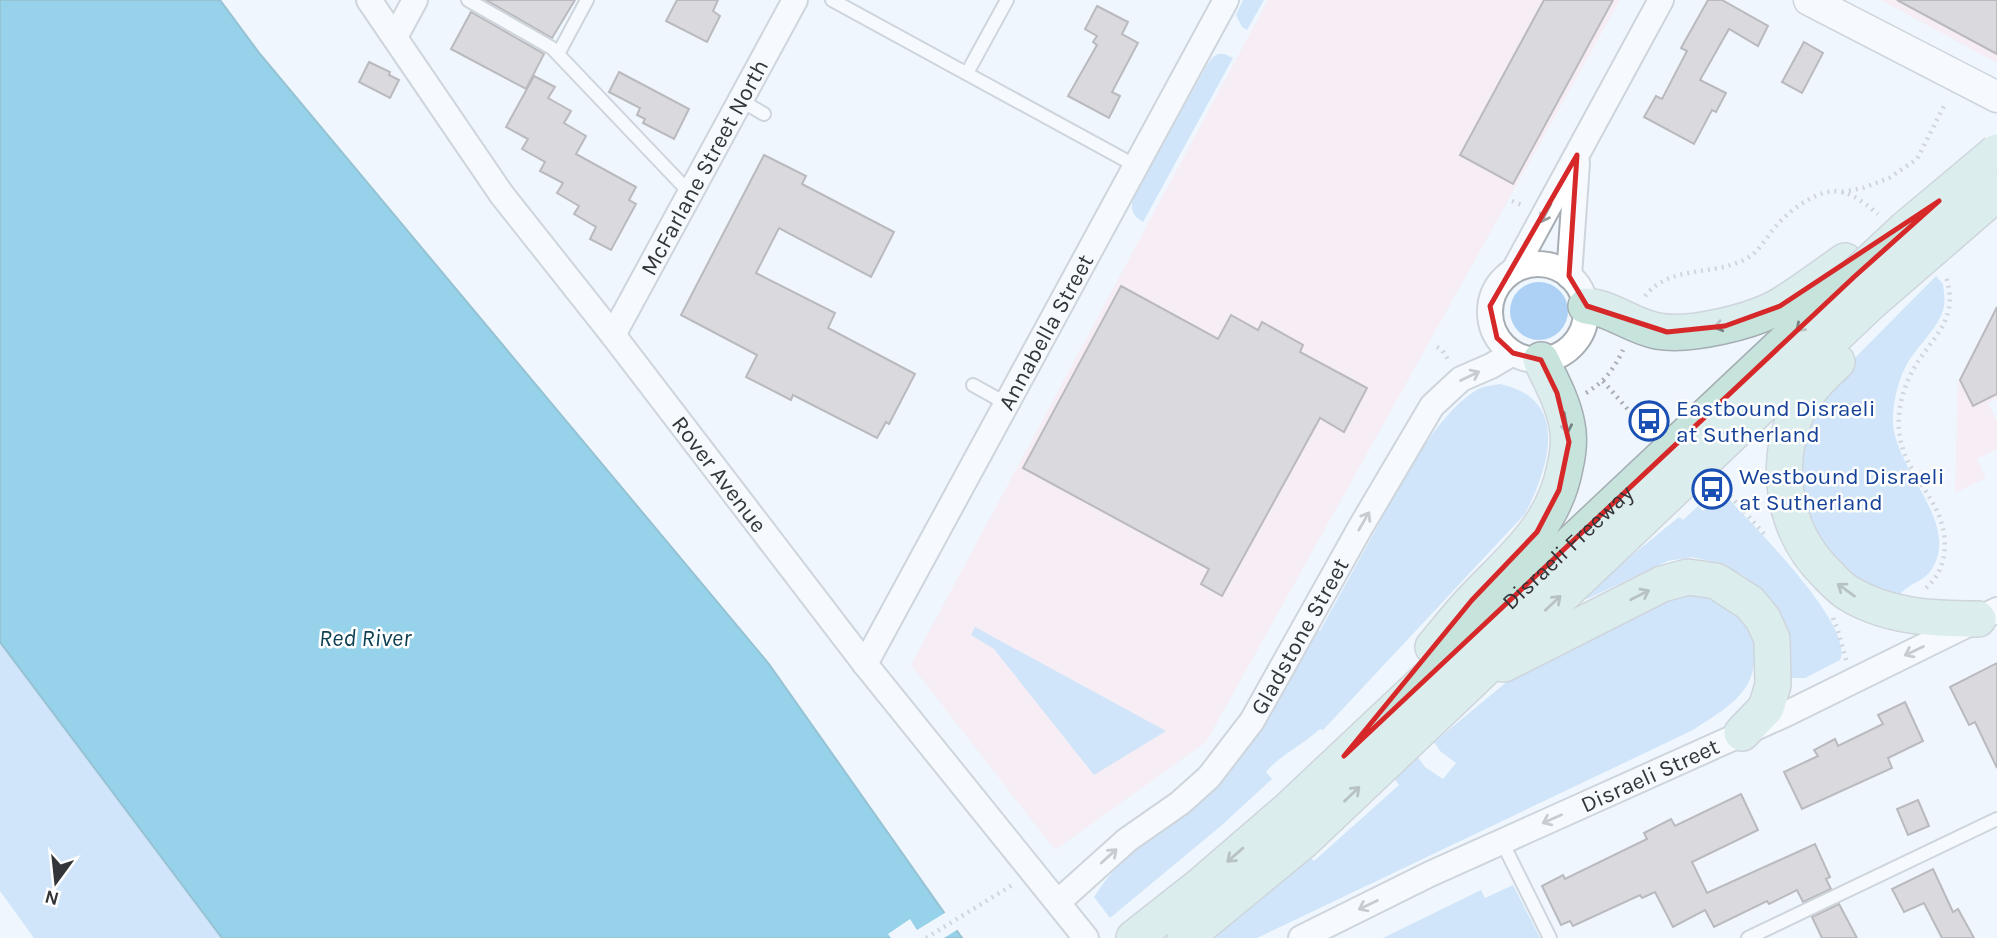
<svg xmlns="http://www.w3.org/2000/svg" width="1997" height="938" font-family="Karla,sans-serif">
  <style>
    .industrial { fill: #fee3ea }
    .green { fill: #acd1f4 }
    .water { fill: #2aa6d0; stroke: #2d84a2; stroke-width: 2 }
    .pier { fill: #eff6fd }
    .building { fill: #c1b7b6; stroke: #7b7272; stroke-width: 2 }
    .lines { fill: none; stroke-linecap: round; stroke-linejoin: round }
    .service-casing { stroke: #a6adb3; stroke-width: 16 }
    .minor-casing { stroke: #a6adb3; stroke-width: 28 }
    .tertiary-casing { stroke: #a6adb3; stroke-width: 33 }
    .secondary-casing { stroke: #a6adb3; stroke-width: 38 }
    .path { stroke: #aaafb4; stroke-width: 4.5; stroke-dasharray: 2 5; stroke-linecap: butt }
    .service { stroke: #fff; stroke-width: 12 }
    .minor { stroke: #fff; stroke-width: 24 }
    .tertiary { stroke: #fff; stroke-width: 30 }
    .secondary { stroke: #c6e3dc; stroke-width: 35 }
    .secondary-bridge-casing { stroke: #a6adb3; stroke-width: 38; stroke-linecap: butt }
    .secondary-bridge { stroke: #c6e3dc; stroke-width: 35 }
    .oneway { stroke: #999a9c }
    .oneway2 { stroke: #758382 }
    .marked { fill: none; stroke: #d62828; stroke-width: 5; stroke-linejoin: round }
    .labels { text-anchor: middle; stroke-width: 5; stroke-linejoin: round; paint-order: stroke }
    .street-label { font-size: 23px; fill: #333538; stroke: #fff }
    .transit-label { font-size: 23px; fill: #164399; stroke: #fff; text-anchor: start }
    .water-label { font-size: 24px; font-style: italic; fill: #0e4153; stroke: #fff }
  </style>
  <rect width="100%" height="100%" fill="#eff6fd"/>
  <g class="industrial">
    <polygon points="1268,0 1620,0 1206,742 1055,850 911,665"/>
    <polygon points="1881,0 1997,0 1997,63"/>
    <polygon points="1997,310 1997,398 1988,403 1997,421 1997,449 1977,459 1986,478 1955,493 1958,381 1994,312"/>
  </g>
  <g class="green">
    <polygon points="1243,0 1264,0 1247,30 1242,27 1236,15"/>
    <path d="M1218,54H1225L1233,58L1143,222C1133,216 1130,210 1133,198L1207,65L1212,58Z"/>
    <path d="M1936,276L1943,284C1944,291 1945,299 1944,306C1941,326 1917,346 1907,364C1899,378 1894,398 1893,415C1889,467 1962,520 1932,569C1924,582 1907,584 1900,595L1884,591L1867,584L1851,574L1839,564L1814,532L1800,494L1804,427L1839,374Z"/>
    <circle cx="1539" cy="311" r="29"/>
    <path d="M1500,384C1571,399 1549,467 1525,514L1323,730L1320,729C1303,745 1281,754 1266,772L1272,779L1222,825L1110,918L1094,897C1109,873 1128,855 1150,836L1311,627L1320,631L1415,458C1432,435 1456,398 1483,387C1488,386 1494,385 1500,384Z"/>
    <path d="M1716,491L1720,492L1730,500C1754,527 1855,626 1840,660L1805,678H1788L1763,594L1744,576L1718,563L1692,557L1668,561L1587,599L1584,594L1679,517L1683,520L1698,506L1703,511L1713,501L1709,497Z"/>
    <path d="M1695,589L1739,611L1755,640L1759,663L1754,664C1750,698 1719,712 1693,730L1257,938H1208L1306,853L1314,861L1399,785L1393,777L1417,756L1425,767L1443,779L1456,763L1440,751L1434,742L1503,685L1535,661L1577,637Z"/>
    <polygon points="975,627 1166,731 1094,775 994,649 971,635"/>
    <polygon points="0,642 222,938 34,938 0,891"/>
    <polygon points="1513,885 1540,938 1383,938 1481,890 1485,898"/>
  </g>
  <polygon class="water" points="0,0 220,0 260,54 769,664 962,938 222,938 0,642"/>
  <polygon class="pier" points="948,911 960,928 944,938 891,938 888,934 910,919 917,930"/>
  <g class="building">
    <polygon points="486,0 575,0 552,38"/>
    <polygon points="677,0 718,0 713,11 720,16 707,42 666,21"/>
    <polygon points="1544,0 1613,0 1513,184 1460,155"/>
    <polygon points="1708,0 1722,0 1768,26 1758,46 1729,29 1700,80 1726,93 1716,112 1712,110 1694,144 1644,117 1656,96 1662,99 1687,51 1681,48"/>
    <polygon points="1897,0 1997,0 1997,54"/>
    <polygon points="1097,6 1128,22 1122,34 1138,43 1112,92 1120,96 1109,118 1068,96 1097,45 1093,42 1097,36 1085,29"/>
    <polygon points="471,12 544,54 526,89 451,49"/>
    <polygon points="1804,42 1823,53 1802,93 1782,82"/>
    <polygon points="369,62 390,72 389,75 399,80 390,98 359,82"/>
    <polygon points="619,72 689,109 674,139 643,123 645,119 637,115 640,108 609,92"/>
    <polygon points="534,76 555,87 548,98 571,111 564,123 586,136 576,154 636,187 629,200 636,204 611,250 590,239 596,227 574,214 579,206 557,193 563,183 540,171 545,162 522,149 528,139 506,127"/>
    <polygon points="764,155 806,176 802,184 894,232 871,277 779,228 756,273 835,313 828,328 915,374 889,424 886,422 877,438 793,395 791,400 746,377 757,355 681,315"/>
    <polygon points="1121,286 1218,339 1231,315 1258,330 1262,322 1303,345 1300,352 1367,388 1344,432 1320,418 1222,596 1201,584 1209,569 1023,468"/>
    <polygon points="1997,307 1997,394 1973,406 1960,380"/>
    <polygon points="1997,663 1997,768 1975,722 1969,725 1950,687"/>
    <polygon points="1905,702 1923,741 1888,758 1892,768 1802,809 1784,772 1818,756 1814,750 1835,739 1838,746 1883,724 1878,715"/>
    <polygon points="1741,794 1758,830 1692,862 1707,893 1815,844 1830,877 1826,879 1831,889 1803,902 1797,890 1769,904 1767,901 1714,927 1705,910 1673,927 1655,892 1642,898 1640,895 1573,926 1570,921 1561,925 1542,886 1563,875 1565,879 1647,839 1644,833 1671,819 1675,826"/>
    <polygon points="1918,800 1929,826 1908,835 1897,809"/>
    <polygon points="1933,869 1953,912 1958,909 1974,938 1942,938 1924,903 1904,912 1892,889"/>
    <polygon points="1839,904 1857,938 1822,938 1812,917"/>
  </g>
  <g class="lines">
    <g class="service-casing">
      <g id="service">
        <polyline points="468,0 552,48 690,193"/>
        <polyline points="832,0 1136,166"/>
        <polyline points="558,54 587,0"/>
        <polyline points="967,73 1007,0"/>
        <polyline points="740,100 764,114"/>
        <polyline points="973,385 1007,404"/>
        <polyline points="1502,842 1550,938"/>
        <polyline points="1748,938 1997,819"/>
      </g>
    </g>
    <g class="minor-casing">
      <g id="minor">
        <path id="s1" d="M369,0L502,195L613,335L865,664L1086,938"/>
        <polyline points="395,37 415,0"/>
        <circle cx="1538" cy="312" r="48"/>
        <polyline points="1514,270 1661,0"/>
        <polyline points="1569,276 1577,163"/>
        <path id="s2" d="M613,335L795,0"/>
        <path id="s3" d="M865,664L1226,0"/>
        <path id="s4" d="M1058,902L1127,840L1180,803L1209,777L1252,721L1360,528L1432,406L1461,379L1491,366L1513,353"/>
        <path id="s5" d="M1301,938L1430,874L1786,714L1997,610"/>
      </g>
    </g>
    <g class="tertiary-casing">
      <polyline id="tertiary" points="1809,0 1997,97"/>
    </g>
    <g class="secondary-casing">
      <g id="secondary">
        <path d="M1586,306C1612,308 1631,326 1657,331C1689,337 1754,322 1783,304C1804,291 1825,275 1845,261"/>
        <path d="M1837,362C1823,375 1807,390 1799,407C1772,464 1783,532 1828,575C1834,581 1841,589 1848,593C1887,617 1933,619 1978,619"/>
        <path d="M1433,647C1447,631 1460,613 1475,598C1514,557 1554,526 1565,467C1568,454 1570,439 1567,425C1563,402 1551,381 1541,360"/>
        <polyline points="1504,664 1662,584 1688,577 1716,581 1750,603 1763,619 1772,639 1773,685 1766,708 1742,733"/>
        <path id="s6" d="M1134,938L1200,886L1287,811L1854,277"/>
        <polyline points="1185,938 1303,841 1869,304"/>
      </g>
    </g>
    <g class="path">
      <polyline points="1842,192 1863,188 1889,178 1917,159 1946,102"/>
      <polyline points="1512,201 1522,205"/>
      <path d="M1645,296C1670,265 1711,276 1744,260C1759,253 1766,237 1777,225C1790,210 1820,187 1841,192C1854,194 1868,206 1878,214"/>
      <polyline points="1437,347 1442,350 1449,361"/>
      <polyline points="1603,381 1637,420 1640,422 1649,421"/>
      <path d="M1586,393C1604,382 1614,369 1623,350"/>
      <polyline points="1719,488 1725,490 1766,536"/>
      <path d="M1926,588C1949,568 1949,535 1936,509C1924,485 1904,464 1900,437C1895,410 1905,381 1919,360C1939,331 1958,315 1946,277"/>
      <polyline points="1833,618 1838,631 1846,660"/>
      <polyline points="926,938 1014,884"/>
    </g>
    <use href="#service" class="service"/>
    <use href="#minor" class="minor"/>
    <use href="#tertiary" class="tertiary"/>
    <use href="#secondary" class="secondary"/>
    <g class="secondary-bridge-casing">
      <g id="secondary-bridge">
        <polyline points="1854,277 1904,230 1997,152"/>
        <polyline points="1869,304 1997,193"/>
      </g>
    </g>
    <use href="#secondary-bridge" class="secondary-bridge"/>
  </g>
  <defs><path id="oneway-shaft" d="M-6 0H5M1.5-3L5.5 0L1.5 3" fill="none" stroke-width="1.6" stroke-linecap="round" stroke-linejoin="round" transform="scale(1.75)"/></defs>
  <g class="oneway">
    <use href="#oneway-shaft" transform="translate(1546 213) rotate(118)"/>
    <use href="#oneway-shaft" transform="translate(1470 376) rotate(-26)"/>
    <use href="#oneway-shaft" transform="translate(1364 521) rotate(-60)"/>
    <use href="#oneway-shaft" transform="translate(1914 651) rotate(154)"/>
    <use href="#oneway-shaft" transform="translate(1552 819) rotate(156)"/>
    <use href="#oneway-shaft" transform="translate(1109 856) rotate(-42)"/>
    <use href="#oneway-shaft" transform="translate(1368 905) rotate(154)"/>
  </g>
  <g class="oneway2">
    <use href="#oneway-shaft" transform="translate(1804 324) rotate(137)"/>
    <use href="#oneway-shaft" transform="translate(1724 325) rotate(165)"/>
    <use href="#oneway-shaft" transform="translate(1566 423) rotate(80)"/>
    <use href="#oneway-shaft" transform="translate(1846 590) rotate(-144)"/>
    <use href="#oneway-shaft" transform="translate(1640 595) rotate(-27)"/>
    <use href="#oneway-shaft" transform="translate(1553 603) rotate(-43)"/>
    <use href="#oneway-shaft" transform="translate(1352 794) rotate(-44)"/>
    <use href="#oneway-shaft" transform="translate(1235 855) rotate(139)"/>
  </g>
  <path d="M0 0H1997V938H0ZM1577,155L1569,276L1587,306L1667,332L1725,326L1780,306L1939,201L1854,277L1344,756L1472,600L1537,532L1559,490L1569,442L1557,393L1541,360L1513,353L1497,338L1490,306Z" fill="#eff6fd" fill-opacity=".55" fill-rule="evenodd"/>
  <path class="marked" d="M1577,155L1569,276L1587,306L1667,332L1725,326L1780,306L1939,201L1854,277L1344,756L1472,600L1537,532L1559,490L1569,442L1557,393L1541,360L1513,353L1497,338L1490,306Z"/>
  <defs>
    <g id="bus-ring" transform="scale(2.0125)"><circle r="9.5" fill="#fff" stroke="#1a4fb4" stroke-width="1.5"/><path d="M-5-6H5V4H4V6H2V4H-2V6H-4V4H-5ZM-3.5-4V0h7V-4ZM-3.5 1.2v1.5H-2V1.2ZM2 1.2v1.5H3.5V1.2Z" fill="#1a4fb4"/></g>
  </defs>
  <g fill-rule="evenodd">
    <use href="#bus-ring" x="1649" y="421"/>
    <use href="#bus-ring" x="1712" y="489"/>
  </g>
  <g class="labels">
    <g class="street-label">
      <text dy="8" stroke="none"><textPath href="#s2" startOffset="191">McFarlane Street North</textPath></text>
      <text dy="8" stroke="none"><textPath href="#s3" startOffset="378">Annabella Street</textPath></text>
      <text dy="8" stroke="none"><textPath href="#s1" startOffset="590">Rover Avenue</textPath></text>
      <text dy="8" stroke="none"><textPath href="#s6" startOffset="584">Disraeli Freeway</textPath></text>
      <text dy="8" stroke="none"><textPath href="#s4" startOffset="364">Gladstone Street</textPath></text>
      <text dy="8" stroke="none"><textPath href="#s5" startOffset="385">Disraeli Street</textPath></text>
    </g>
    <g class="transit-label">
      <text x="1676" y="416">Eastbound Disraeli<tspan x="1676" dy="26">at Sutherland</tspan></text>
      <text x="1739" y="484">Westbound Disraeli<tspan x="1739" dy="26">at Sutherland</tspan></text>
    </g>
    <g class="water-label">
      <text x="365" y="646">Red River</text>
    </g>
  </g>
  <g transform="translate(56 882) rotate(195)" stroke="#ffffff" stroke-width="5" paint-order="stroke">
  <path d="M0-5L12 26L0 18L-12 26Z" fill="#333538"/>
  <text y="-10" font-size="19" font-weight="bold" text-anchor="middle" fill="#333538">N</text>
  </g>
</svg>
